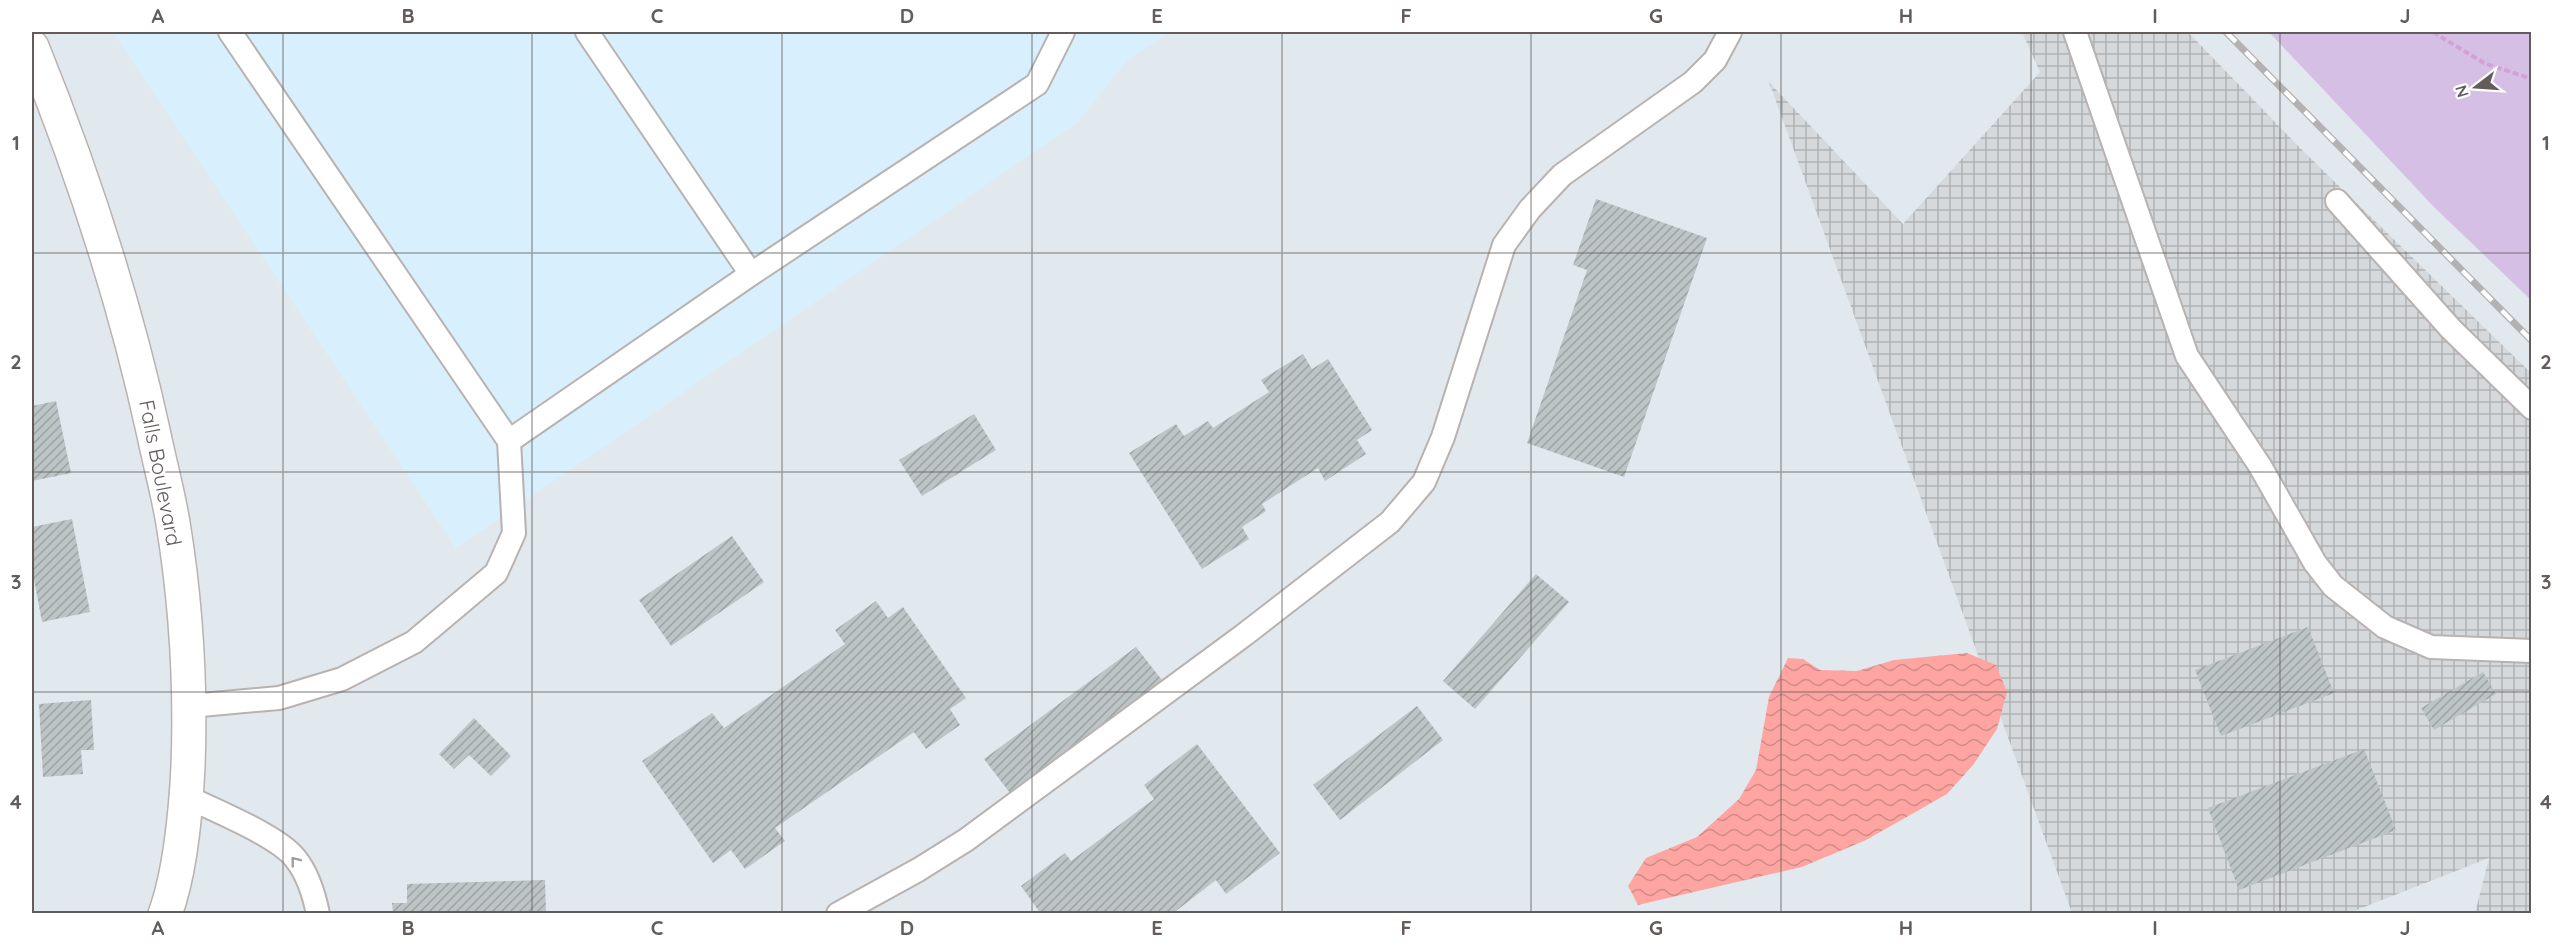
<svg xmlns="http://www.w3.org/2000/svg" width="2563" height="945" font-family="Quicksand,sans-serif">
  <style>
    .commercial { fill: #d8f0fd }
    .industrial { fill: url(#industrial-grid) }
    .park { fill: #d6bfe5 }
    .water { fill: url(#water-waves) }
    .building { fill: url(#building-hatch) }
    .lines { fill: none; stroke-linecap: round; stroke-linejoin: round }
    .lane-casing { stroke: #b8b2b0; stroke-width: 26 }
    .street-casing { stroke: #b8b2b0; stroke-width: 36 }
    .path { stroke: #d0a2d7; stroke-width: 4; stroke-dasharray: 6 3; stroke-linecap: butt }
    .lane { stroke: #fff; stroke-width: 22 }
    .street { stroke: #fff; stroke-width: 33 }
    .rail-casing { stroke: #b3b1b1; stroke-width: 7 }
    .rail { stroke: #fff; stroke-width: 4.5; stroke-dasharray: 14; stroke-linecap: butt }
    .oneway { stroke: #a19d9d }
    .grid { fill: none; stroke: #635c5b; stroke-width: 1.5; stroke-opacity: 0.55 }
    .labels { text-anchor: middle; stroke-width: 6; stroke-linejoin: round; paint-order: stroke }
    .street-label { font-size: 21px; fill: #635c5b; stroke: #fff }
    .neatline { fill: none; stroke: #635c5b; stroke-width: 2 }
    .grid-label { font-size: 20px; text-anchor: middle; font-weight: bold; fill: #635c5b }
  </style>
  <defs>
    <pattern id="industrial-grid" width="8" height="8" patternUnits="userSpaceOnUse" patternTransform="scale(1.5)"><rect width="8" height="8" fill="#d5d9dc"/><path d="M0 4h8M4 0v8" fill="none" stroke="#b0b3b5"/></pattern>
    <pattern id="water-waves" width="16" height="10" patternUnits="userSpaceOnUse" patternTransform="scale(1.5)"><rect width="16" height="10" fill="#fea5a2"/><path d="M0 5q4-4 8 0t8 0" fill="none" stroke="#d18a87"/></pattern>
    <pattern id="building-hatch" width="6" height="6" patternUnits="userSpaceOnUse" patternTransform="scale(1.5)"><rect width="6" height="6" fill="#bdc4c6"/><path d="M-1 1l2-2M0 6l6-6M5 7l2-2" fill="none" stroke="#9da2a4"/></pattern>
  </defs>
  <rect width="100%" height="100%" fill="#e2e9ee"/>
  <polygon class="commercial" points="113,32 1170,32 1128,59 1078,122 456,548"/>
  <polygon class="industrial" points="2022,32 2188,32 2299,147 2531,373 2531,913 2475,913 2489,858 2349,913 2072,913 1769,82 1903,224 2040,72"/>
  <polygon class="park" points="2269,32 2531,32 2531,300 2435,208"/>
  <polygon class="water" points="1967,653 1996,665 2007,692 1997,729 1973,765 1947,794 1866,840 1802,867 1638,905 1628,886 1646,858 1697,837 1739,799 1756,770 1769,697 1788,658 1803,659 1820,670 1857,671 1894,660"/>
  <g class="building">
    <polygon points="1596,199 1707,238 1624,477 1527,443 1587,270 1573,265"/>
    <polygon points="1303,354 1312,369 1328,359 1372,430 1357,440 1366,454 1325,481 1318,468 1262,504 1266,511 1242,527 1249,539 1202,569 1129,453 1176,424 1184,436 1208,421 1213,428 1269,392 1261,380"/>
    <polygon points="56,401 71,473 32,481 32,406"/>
    <polygon points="974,414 996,450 922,496 899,460"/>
    <polygon points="72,519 90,612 42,622 32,569 32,527"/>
    <polygon points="732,536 764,582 671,646 639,600"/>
    <polygon points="1536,574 1569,602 1475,709 1443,681"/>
    <polygon points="876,601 888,618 903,607 966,698 950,709 960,725 926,749 914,732 775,828 785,841 745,869 731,850 713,863 642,761 712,713 724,728 845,644 835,630"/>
    <polygon points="2308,627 2334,693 2221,736 2195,670"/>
    <polygon points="1136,647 1162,680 1010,793 984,759"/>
    <polygon points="2483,672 2496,694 2434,730 2421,708"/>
    <polygon points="91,700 94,750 81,750 83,774 43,777 39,704"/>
    <polygon points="1417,706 1443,740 1340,820 1313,785"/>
    <polygon points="474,718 511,756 491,776 469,755 454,769 439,754"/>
    <polygon points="1197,744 1280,853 1226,894 1216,880 1172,914 1041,914 1021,886 1065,853 1071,861 1154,799 1144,785"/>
    <polygon points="2364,749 2396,830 2239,890 2208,808"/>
    <polygon points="545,880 546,914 393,914 392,903 407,903 407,884"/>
  </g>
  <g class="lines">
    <g class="lane-casing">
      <g id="lane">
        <polyline points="230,32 509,441 751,274 1037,84 1063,32"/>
        <polyline points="587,32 751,274"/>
        <polyline points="2075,32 2187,356 2260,466 2315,563 2333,586 2385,627 2431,647 2532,651"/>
        <polyline points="2337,201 2451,329 2532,408"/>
        <polyline points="190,706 279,698 342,679 414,642 496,573 514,533 509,441"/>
        <path d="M187,797C214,810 278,836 295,858C308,874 314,894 318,914"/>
        <polyline points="838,914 918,870 966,840 1244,635 1390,522 1424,482 1443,437 1504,245 1530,209 1562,175 1693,82 1715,60 1730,32"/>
      </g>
    </g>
    <g class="street-casing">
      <path id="street" d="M32,47C83,173 125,301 154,435C160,464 168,493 173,523C186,603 191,686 188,766C186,809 180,874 165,914"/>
    </g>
    <polyline class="path" points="2433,32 2484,63 2532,79"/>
    <use href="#lane" class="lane"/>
    <use href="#street" class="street"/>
    <g class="rail-casing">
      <polyline id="rail" points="2226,32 2532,341"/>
    </g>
    <use href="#rail" class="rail"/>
  </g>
  <defs><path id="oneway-chevron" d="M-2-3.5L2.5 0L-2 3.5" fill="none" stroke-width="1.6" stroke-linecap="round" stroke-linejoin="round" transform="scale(1.5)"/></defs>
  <use class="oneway" href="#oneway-chevron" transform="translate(295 861) rotate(-128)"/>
  <path class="grid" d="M283,32V914M532,32V914M782,32V914M1032,32V914M1282,32V914M1531,32V914M1781,32V914M2031,32V914M2280,32V914M32,253H2532M32,472H2532M32,692H2532"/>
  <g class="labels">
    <g class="street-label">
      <text transform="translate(160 473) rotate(79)" y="7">Falls Boulevard</text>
    </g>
  </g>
  <rect width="2563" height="945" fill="none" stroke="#ffffff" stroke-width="66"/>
  <g transform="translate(2476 87) rotate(253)" stroke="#ffffff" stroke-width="4.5" paint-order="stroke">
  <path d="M0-4.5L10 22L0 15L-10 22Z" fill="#635c5b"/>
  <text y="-9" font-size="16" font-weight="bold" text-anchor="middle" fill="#635c5b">N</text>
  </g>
  <rect x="33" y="33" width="2497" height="879" class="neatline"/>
  <g class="grid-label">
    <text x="158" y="23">A</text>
    <text x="408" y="23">B</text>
    <text x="657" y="23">C</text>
    <text x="907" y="23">D</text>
    <text x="1157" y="23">E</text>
    <text x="1406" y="23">F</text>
    <text x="1656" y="23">G</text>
    <text x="1906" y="23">H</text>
    <text x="2155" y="23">I</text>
    <text x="2405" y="23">J</text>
    <text x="16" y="150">1</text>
    <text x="2546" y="150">1</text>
    <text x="16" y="369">2</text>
    <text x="2546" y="369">2</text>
    <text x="16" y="589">3</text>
    <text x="2546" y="589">3</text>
    <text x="16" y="809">4</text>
    <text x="2546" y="809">4</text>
    <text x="158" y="935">A</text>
    <text x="408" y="935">B</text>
    <text x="657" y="935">C</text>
    <text x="907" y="935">D</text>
    <text x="1157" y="935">E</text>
    <text x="1406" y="935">F</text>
    <text x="1656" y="935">G</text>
    <text x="1906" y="935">H</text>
    <text x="2155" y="935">I</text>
    <text x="2405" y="935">J</text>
  </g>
</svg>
